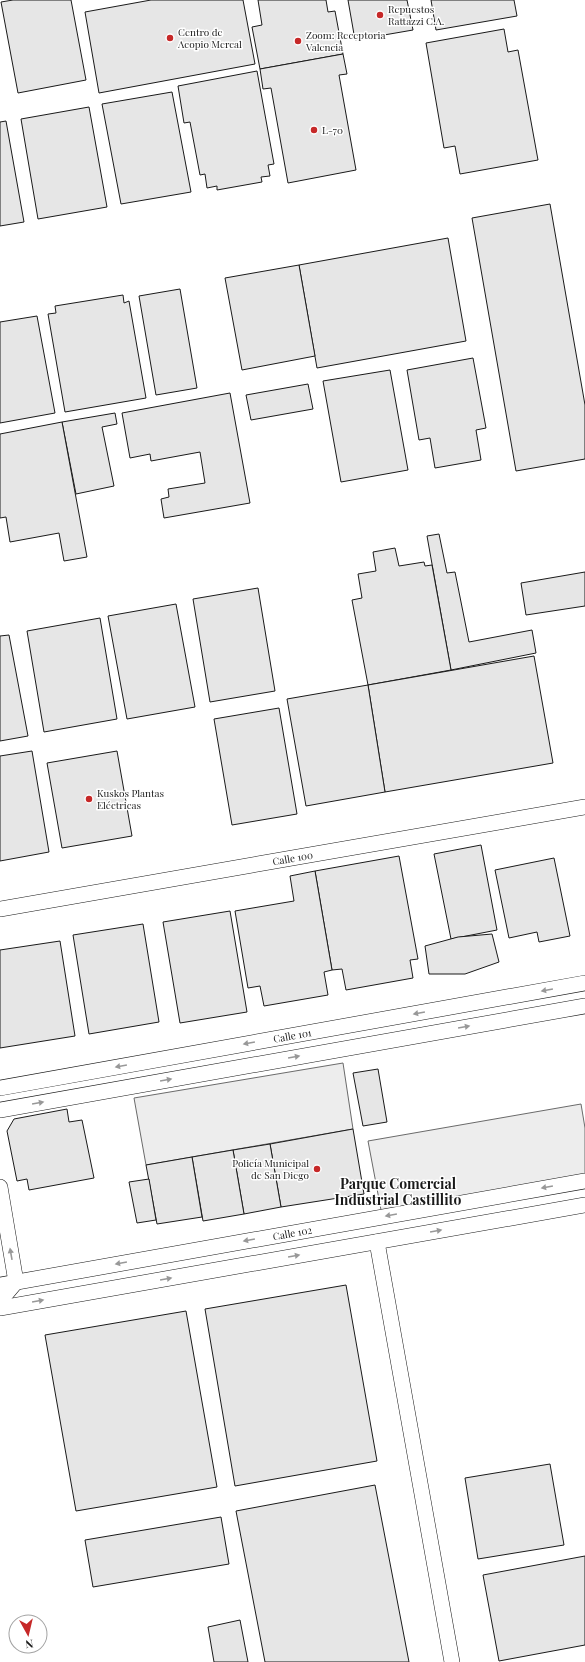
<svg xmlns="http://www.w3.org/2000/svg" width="585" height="1662" font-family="'Playfair Display',serif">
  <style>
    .parking { fill: #ededed; stroke: #6a6a6a }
    .building { fill: #e6e6e6; stroke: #1a1a1a }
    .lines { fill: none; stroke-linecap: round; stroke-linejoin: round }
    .minor-casing { stroke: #1a1a1a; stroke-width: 16 }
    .minor { stroke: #fff; stroke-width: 15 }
    .oneway { fill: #989898 }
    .poi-dot { fill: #c62828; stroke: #fff; stroke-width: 1.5 }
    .labels { text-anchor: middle; stroke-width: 3; stroke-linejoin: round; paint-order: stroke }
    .poi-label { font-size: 10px; fill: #1a1a1a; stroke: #fff; text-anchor: start }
    .street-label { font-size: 10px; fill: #1a1a1a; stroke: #fff }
    .district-label { font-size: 14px; font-weight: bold; fill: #1a1a1a; stroke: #fff }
  </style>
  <rect width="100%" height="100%" fill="#fff"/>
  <g class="parking">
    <polygon points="343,1063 353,1129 146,1165 134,1098"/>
    <polygon points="581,1104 585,1128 585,1175 381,1210 368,1141"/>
  </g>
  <g class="building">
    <polygon points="13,0 71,0 86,80 18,93 1,2"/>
    <polygon points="151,0 243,0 255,64 99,93 85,12"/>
    <polygon points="258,0 326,0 328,12 335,11 343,54 260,69 252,27 262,25"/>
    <polygon points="348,0 407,0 413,30 355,40"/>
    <polygon points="431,0 514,0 517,16 436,30"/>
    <polygon points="504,29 508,52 518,50 538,160 460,174 455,146 444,148 426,43"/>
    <polygon points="343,54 347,74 339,75 356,170 288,183 271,88 263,89 260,69"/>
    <polygon points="257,71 274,164 268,165 270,176 261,177 262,182 217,190 217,186 207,188 205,174 200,175 190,122 184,123 178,86"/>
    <polygon points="172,92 191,192 121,204 102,104"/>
    <polygon points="89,107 107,207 38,219 21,119"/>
    <polygon points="6,121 24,222 0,226 0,122"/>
    <polygon points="550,204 585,405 585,459 516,471 472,218"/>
    <polygon points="448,238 466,341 317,368 299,265"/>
    <polygon points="299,265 315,356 242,370 225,278"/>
    <polygon points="180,289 197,388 156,395 139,296"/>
    <polygon points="123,295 124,303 129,301 146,398 65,412 48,314 56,313 55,306"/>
    <polygon points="37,316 55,413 0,423 0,322"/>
    <polygon points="473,358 486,428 476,430 481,460 435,468 430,438 419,440 407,370"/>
    <polygon points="390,370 408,470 341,482 323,381"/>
    <polygon points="308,384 313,409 251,420 246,395"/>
    <polygon points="230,393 250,503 164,518 161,499 169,497 168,489 205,483 200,452 151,461 150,454 130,458 122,413"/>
    <polygon points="115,413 117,424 102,427 114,486 76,494 62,422"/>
    <polygon points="62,422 87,557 64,561 59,533 10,542 6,517 0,518 0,434"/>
    <polygon points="439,534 447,573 455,572 469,642 532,630 536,653 451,670 427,536"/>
    <polygon points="395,548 399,566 424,562 425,566 432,565 451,670 368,685 352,600 362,598 358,574 376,571 373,552"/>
    <polygon points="585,572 585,606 526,615 521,583"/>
    <polygon points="258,588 275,691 210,702 193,599"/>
    <polygon points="176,604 195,707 127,719 108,616"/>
    <polygon points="100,618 117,719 44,732 27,631"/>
    <polygon points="9,635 28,736 0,741 0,636"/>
    <polygon points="534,656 553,763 385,792 368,685"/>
    <polygon points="368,685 385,792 306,806 287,699"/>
    <polygon points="279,708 297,814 232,825 214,719"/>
    <polygon points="32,751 49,852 0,861 0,756"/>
    <polygon points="117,751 132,836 62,848 47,763"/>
    <polygon points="481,845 497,930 451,939 434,854"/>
    <polygon points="399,856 418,959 410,960 413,978 346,990 342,969 332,970 315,871"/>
    <polygon points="554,858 570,936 539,942 537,932 509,938 495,870"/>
    <polygon points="315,871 332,970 324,972 328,995 264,1006 260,986 248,988 235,911 294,901 290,876"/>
    <polygon points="230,911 247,1012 180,1023 163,922"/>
    <polygon points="143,924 159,1022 89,1034 73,935"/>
    <polygon points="492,934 499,962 465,974 429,974 425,946 458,937"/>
    <polygon points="60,941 75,1036 0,1048 0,950"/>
    <polygon points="378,1069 387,1122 363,1126 353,1073"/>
    <polygon points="67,1109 69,1122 82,1120 94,1178 29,1190 27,1179 17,1181 7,1131 14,1119"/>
    <polygon points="353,1129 364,1194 281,1207 270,1144"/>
    <polygon points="270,1144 281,1207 244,1214 233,1150"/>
    <polygon points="233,1150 244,1214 203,1221 192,1157"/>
    <polygon points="192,1157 202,1217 157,1224 146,1165"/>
    <polygon points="149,1179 156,1220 137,1223 129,1182"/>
    <polygon points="346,1285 377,1461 235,1486 205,1309"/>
    <polygon points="186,1311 217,1487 76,1511 45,1335"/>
    <polygon points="550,1464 564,1545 478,1559 465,1478"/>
    <polygon points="375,1485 409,1662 265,1662 236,1511"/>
    <polygon points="221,1517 229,1564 93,1587 85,1540"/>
    <polygon points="585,1556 585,1645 499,1661 483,1575"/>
    <polygon points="240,1620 248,1662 214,1662 208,1627"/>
  </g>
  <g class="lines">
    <g class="minor-casing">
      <g id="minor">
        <path id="s1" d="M0,909L585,807"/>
        <path id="s2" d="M0,1088L585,983"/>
        <polyline points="0,1110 585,1006"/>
        <polyline points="0,1187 16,1282 0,1301"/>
        <polyline points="377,1242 452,1662"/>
        <path id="s3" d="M0,1285L585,1181"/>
        <polyline points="0,1308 585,1205"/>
      </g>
    </g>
    <use href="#minor" class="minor"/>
  </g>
  <defs><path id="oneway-solid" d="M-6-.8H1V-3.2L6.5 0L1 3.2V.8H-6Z"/></defs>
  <g class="oneway">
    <use href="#oneway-solid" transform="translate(547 990) rotate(170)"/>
    <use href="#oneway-solid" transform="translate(419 1013) rotate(170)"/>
    <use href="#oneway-solid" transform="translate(464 1027) rotate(-10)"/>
    <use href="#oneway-solid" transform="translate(249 1043) rotate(170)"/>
    <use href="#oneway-solid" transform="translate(294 1057) rotate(-10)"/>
    <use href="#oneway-solid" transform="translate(121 1066) rotate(170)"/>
    <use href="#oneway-solid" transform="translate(166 1080) rotate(-10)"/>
    <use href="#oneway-solid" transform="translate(38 1103) rotate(-10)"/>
    <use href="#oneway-solid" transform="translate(547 1187) rotate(170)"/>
    <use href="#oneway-solid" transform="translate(391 1215) rotate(170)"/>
    <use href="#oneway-solid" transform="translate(436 1231) rotate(-10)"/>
    <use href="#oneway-solid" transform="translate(249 1240) rotate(170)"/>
    <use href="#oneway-solid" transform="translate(11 1254) rotate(-100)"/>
    <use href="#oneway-solid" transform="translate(294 1256) rotate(-10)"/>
    <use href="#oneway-solid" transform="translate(121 1263) rotate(170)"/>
    <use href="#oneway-solid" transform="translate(166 1279) rotate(-10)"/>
    <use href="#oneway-solid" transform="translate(38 1301) rotate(-10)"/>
  </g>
  <g class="poi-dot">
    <circle cx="380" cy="15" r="4"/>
    <circle cx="170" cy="38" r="4"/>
    <circle cx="298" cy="41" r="4"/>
    <circle cx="314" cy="130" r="4"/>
    <circle cx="89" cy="799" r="4"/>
    <circle cx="317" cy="1169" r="4"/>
  </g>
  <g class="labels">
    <g class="poi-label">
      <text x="388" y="13">Repuestos<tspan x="388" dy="12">Rattazzi C.A.</tspan></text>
      <text x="178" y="36">Centro de<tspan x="178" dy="12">Acopio Mercal</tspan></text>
      <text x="306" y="39">Zoom: Receptoria<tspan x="306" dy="12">Valencia</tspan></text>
      <text x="322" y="134">L-70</text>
      <text x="97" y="797">Kuskos Plantas<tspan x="97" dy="12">Eléctricas</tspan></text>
      <text x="309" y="1167" text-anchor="end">Policía Municipal<tspan x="309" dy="12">de San Diego</tspan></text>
    </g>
    <g class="street-label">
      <text dy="4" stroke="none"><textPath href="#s1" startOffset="297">Calle 100</textPath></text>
      <text dy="4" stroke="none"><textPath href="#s2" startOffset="297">Calle 101</textPath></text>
      <text dy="4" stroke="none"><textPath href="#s3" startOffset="297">Calle 102</textPath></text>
    </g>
    <g class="district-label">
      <text x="398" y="1189">Parque Comercial<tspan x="398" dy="16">Industrial Castillito</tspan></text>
    </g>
  </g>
  <g transform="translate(28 1634) rotate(172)"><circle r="19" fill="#ffffff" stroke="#a3a3a3"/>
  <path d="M0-3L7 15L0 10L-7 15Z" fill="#c62828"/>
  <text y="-6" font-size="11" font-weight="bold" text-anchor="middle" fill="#1a1a1a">N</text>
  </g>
</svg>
